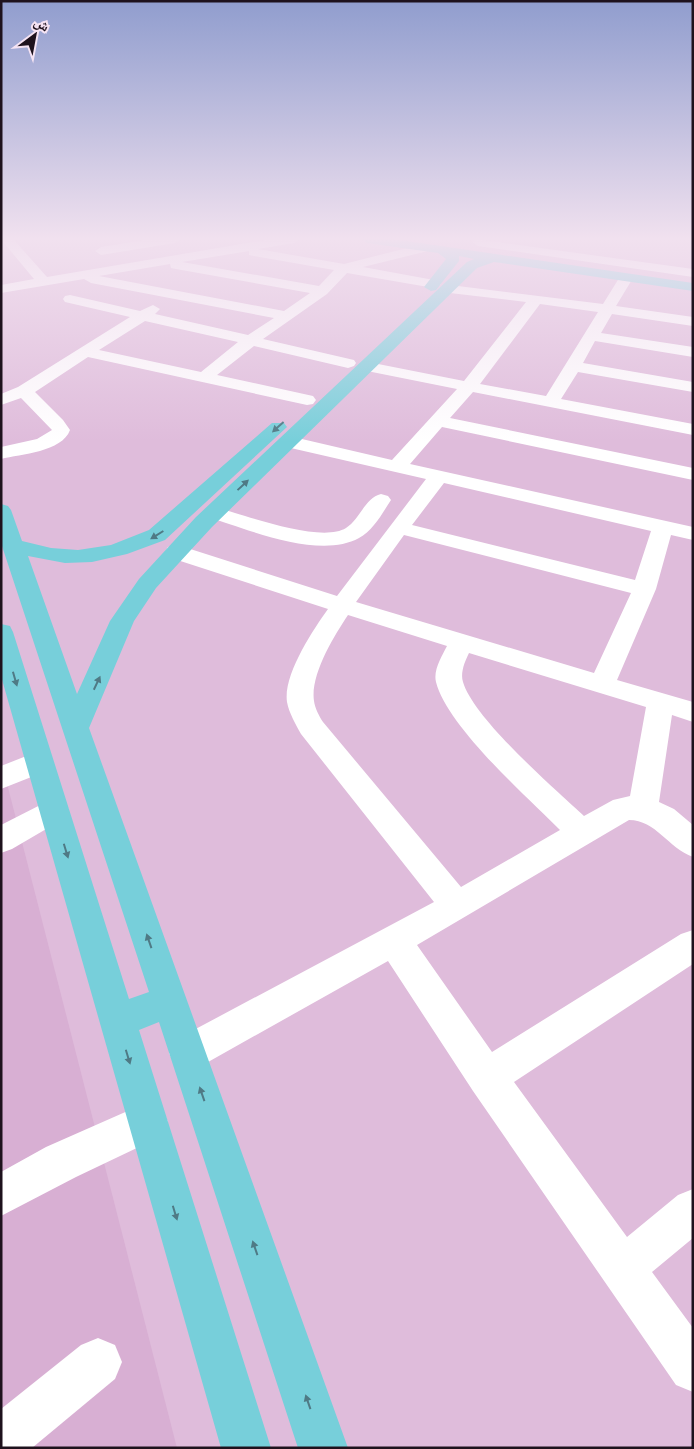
<svg xmlns="http://www.w3.org/2000/svg" width="694" height="1449" font-family="'Golos Text','Noto Naskh Arabic',sans-serif">
  <style>
    .built { fill: #d8afd3 }
    .lines { fill: none; stroke-linecap: round; stroke-linejoin: round }
    .minor { fill: #fff; fill-rule: evenodd }
    .major { fill: #77cfda; fill-rule: evenodd }
    .oneway { fill: #4f7a85 }
  </style>
  <rect width="100%" height="100%" fill="#dfbcdb"/>
  <polygon class="built" points="1,760 177,1448 1,1448"/>
  <g class="lines">
    <g class="minor">
      <path d="M10,239L14,240L47,277L271,239H300L294,243L258,249L344,264L423,244L429,248L428,251L363,267L434,280L441,284L434,288L347,273L327,294L263,339L354,360L356,363L354,366L348,368L254,346L217,375L313,396L316,400L313,404L307,405L88,357L35,392L63,420L70,430C62,452 21,454 1,459V447L37,439L52,430L21,398L1,405V394L18,387L130,317L65,302L63,299L65,296L70,295L140,311L153,305L160,309L155,314L248,335L274,318L91,283L84,279L1,293V285L34,279L4,243ZM249,251V255L254,256L334,270L319,286L182,262ZM170,264L171,268L176,269L310,293L284,311L99,276ZM145,321L238,342L201,372L99,350Z"/>
      <polygon points="151,239 181,239 175,243 101,255 95,251 101,247"/>
      <polygon points="475,239 693,269 693,277 478,246 472,242"/>
      <path d="M626,274L633,278L616,306L693,317V326L612,314L601,333L693,347V357L595,341L583,363L693,382V392L578,372L561,399L693,424V435L473,392L450,418L693,468V480L442,427L410,464L693,527V540L671,535L656,589L617,680L693,702V722L672,715L659,802L674,809L693,825V857C668,848 656,820 629,820L417,945L492,1052L681,934L693,930V964L514,1082L627,1237L678,1195L693,1189V1238L652,1272L693,1328V1392L676,1385L473,1091L388,961L201,1066L188,1072L175,1066L169,1053L175,1040L434,902L301,734C296,725 289,713 287,702C283,675 313,630 328,609L168,557L165,552L168,547L176,545L184,547L337,596L426,479L282,446L280,442L282,438L289,436L392,460L457,389L362,370L360,367L362,364L368,362L464,381L526,302L450,293L445,292L443,289L445,286L450,285L603,304L621,275ZM540,304L598,312L546,396L480,384ZM444,483L651,531L635,580L412,525ZM404,535L631,593L594,673L356,602ZM348,615L447,646C442,656 433,670 436,682C447,726 527,797 560,830L461,887L323,722C319,716 315,708 314,701C310,675 334,636 348,615ZM469,653L646,707L630,796L613,800L584,816C554,788 474,719 463,682C460,673 465,661 469,653Z"/>
      <path d="M381,494L388,496L391,500C383,512 373,531 359,538C319,560 248,529 207,517L204,513L207,509L214,507C243,514 320,544 346,528C360,519 365,498 381,494Z"/>
      <polygon points="39,751 49,754 53,762 49,770 1,789 1,766"/>
      <polygon points="54,798 65,802 69,810 65,818 12,849 1,853 1,825"/>
      <polygon points="148,1102 162,1108 168,1122 162,1136 76,1177 1,1216 1,1172 46,1147"/>
      <polygon points="98,1338 115,1345 122,1362 115,1379 32,1448 1,1448 1,1409 81,1345"/>
    </g>
    <polygon class="major" points="361,239 393,239 693,283 693,291 494,262 477,268 212,527 156,588 134,621 89,728 348,1448 298,1448 159,1022 139,1030 271,1448 221,1448 1,676 1,624 10,626 13,632 129,999 149,992 1,543 1,504 8,506 11,510 22,541 51,548 78,550 111,545 149,530 272,423 284,423 287,427 165,540 127,554 92,562 65,563 28,556 77,694 110,621 139,579 196,517 467,262 474,259 459,256 459,261 436,290 431,291 424,287 446,259 438,253 367,243"/>
  </g>
  <defs><path id="oneway-solid" d="M-6-.8H1V-3.2L6.5 0L1 3.2V.8H-6Z" transform="scale(1.25)"/></defs>
  <g class="oneway">
    <use href="#oneway-solid" transform="translate(278 427) rotate(138)"/>
    <use href="#oneway-solid" transform="translate(243 485) rotate(-43)"/>
    <use href="#oneway-solid" transform="translate(157 535) rotate(148)"/>
    <use href="#oneway-solid" transform="translate(15 679) rotate(74)"/>
    <use href="#oneway-solid" transform="translate(97 683) rotate(-65)"/>
    <use href="#oneway-solid" transform="translate(66 851) rotate(73)"/>
    <use href="#oneway-solid" transform="translate(149 941) rotate(-109)"/>
    <use href="#oneway-solid" transform="translate(128 1057) rotate(73)"/>
    <use href="#oneway-solid" transform="translate(202 1094) rotate(-109)"/>
    <use href="#oneway-solid" transform="translate(175 1213) rotate(73)"/>
    <use href="#oneway-solid" transform="translate(255 1248) rotate(-109)"/>
    <use href="#oneway-solid" transform="translate(308 1402) rotate(-109)"/>
  </g>
  <linearGradient id="sky" x2="0" y2="1"><stop stop-color="#909dce"/><stop offset="0.54" stop-color="#f1e1ef"/><stop offset="1" stop-color="#f1e1ef" stop-opacity="0"/></linearGradient>
  <rect width="694" height="442" fill="url(#sky)"/>
  <rect width="694" height="1449" fill="none" stroke="#1e121d" stroke-width="5"/>
  <g transform="translate(35 35) rotate(32)" stroke="#f5e3f3" stroke-width="4" paint-order="stroke">
  <path d="M0-4L9 19L0 12L-9 19Z" fill="#1e121d"/>
  <text y="-8" font-size="14" font-weight="bold" text-anchor="middle" fill="#1e121d">ش</text>
  </g>
</svg>
